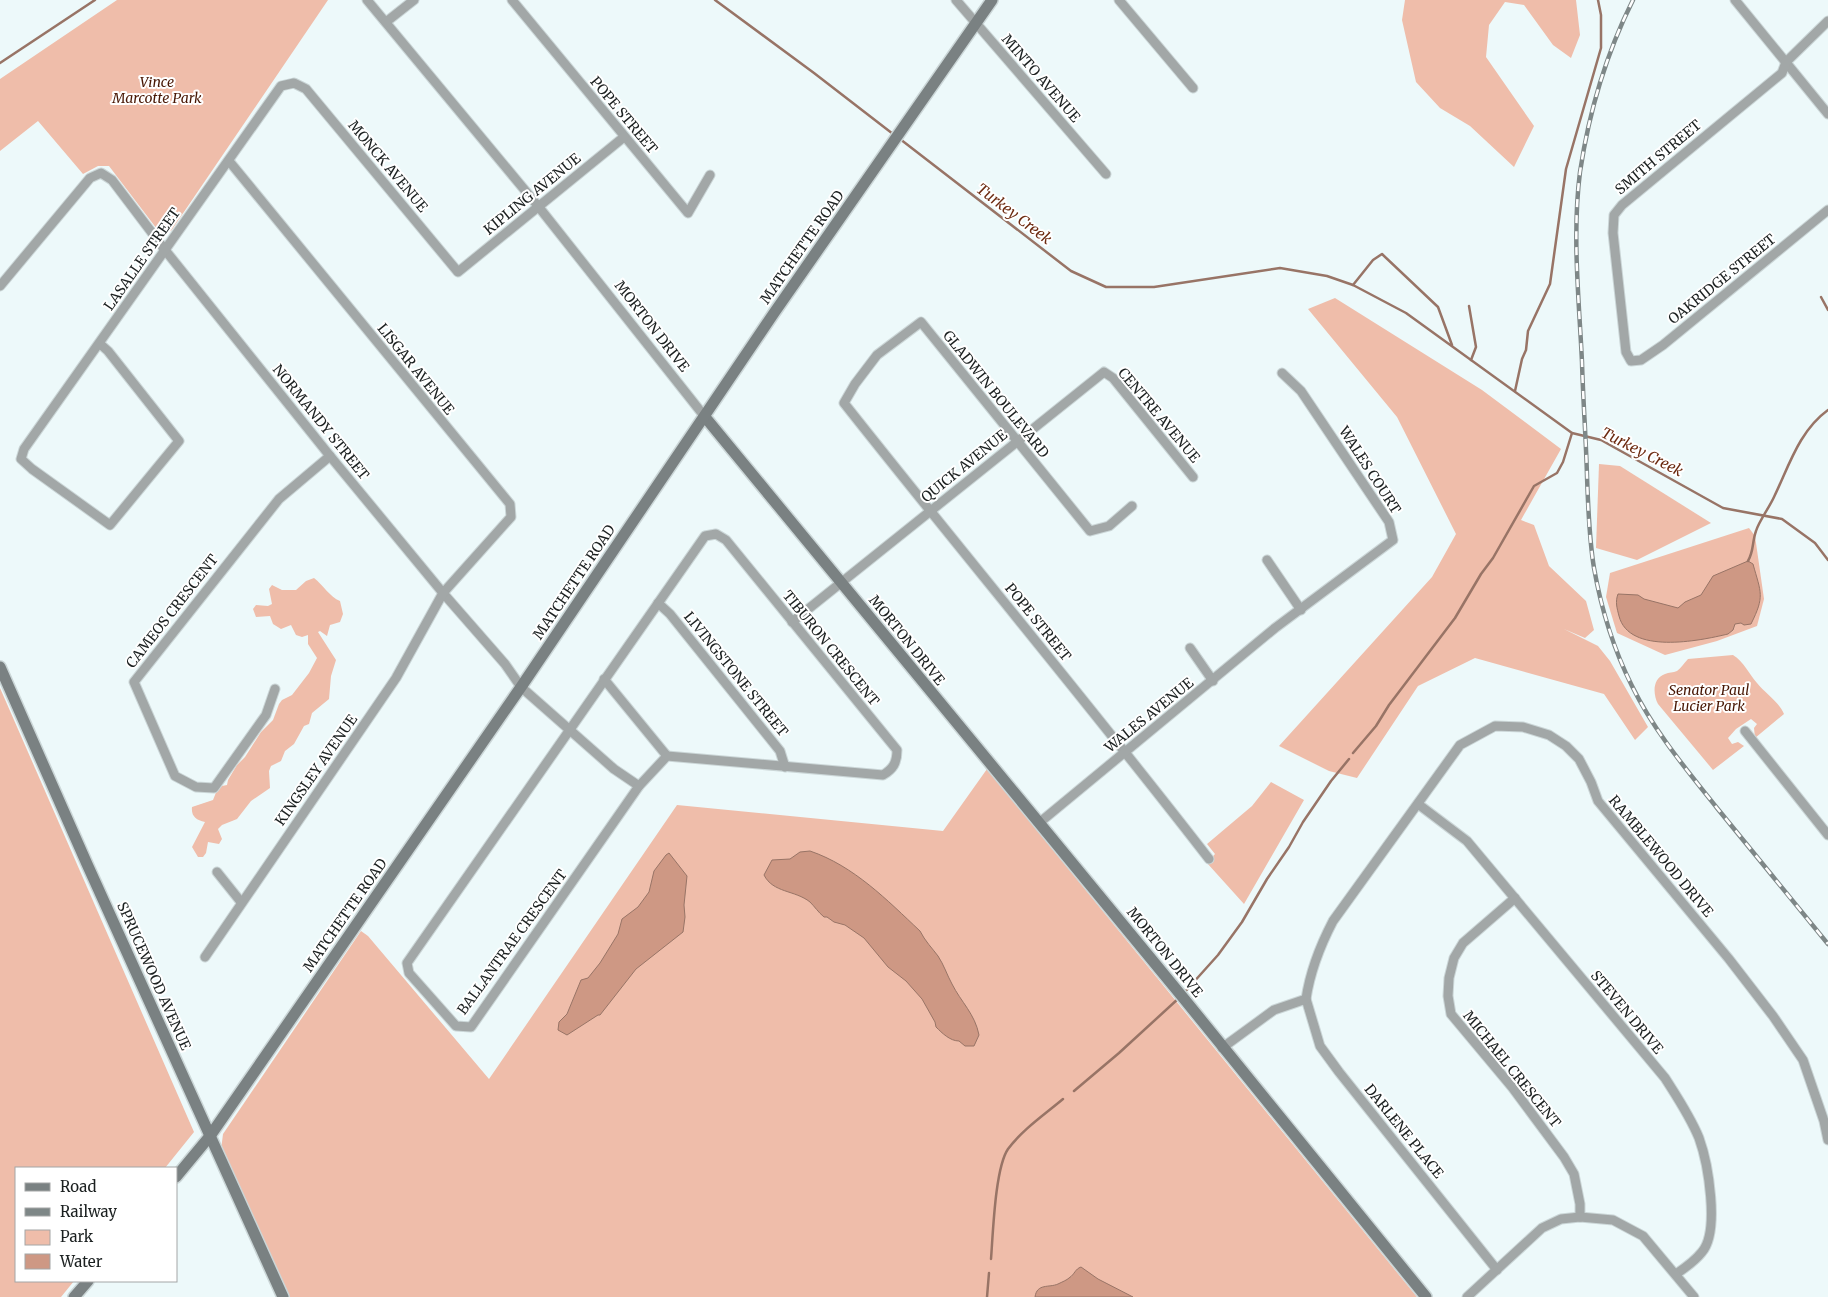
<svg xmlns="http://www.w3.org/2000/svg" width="1828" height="1297" font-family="Merriweather,serif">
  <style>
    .green { fill: #efbdaa }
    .water { fill: #ce9884; stroke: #987466 }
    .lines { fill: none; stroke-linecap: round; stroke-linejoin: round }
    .stream { stroke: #987466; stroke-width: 2.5 }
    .street-casing { stroke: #cbd6d7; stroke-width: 11 }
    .secondary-casing { stroke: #cbd6d7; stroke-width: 14 }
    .street { stroke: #a2a7a7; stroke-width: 9 }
    .secondary { stroke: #7a8182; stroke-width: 11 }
    .rail-casing { stroke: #7e8787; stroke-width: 4.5 }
    .rail { stroke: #fff; stroke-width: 2.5; stroke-dasharray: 8; stroke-linecap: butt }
    .labels { text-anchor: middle; stroke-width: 4; stroke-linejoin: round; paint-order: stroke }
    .street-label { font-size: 14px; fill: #1b2020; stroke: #fff }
    .park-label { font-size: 14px; font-style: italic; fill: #481704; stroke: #fff }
    .water-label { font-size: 15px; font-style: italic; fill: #6c2a10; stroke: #fff }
  </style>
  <rect width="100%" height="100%" fill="#edf9fa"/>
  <g class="green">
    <polygon points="117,0 328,0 171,231 160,233 109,166 98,166 83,174 38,121 0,151 0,79"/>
    <polygon points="1405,0 1576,0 1580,35 1571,58 1553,45 1524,5 1505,2 1489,25 1486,57 1534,126 1514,167 1470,126 1440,108 1416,82 1402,20"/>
    <polygon points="1335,298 1482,390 1561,449 1521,520 1534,525 1549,566 1586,601 1594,630 1585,638 1564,629 1598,646 1610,661 1648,727 1635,740 1604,694 1475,658 1418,686 1357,778 1329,771 1279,746 1432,577 1456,534 1397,417 1308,309"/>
    <polygon points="1599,464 1620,466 1711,523 1637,560 1596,548"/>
    <polygon points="1749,528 1755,536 1764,599 1757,626 1717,641 1665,655 1617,633 1606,597 1610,573"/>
    <path d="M314,578C323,585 330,597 340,601L343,614L340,622L330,625L327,636L320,631L318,632L336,660L331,676L329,699L312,713L309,724L304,726L294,744L285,751L281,761L271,766L269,771L270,788L251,801L237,819L222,825L218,829L222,839L219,844L208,842L206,853L203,857H198L192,847L205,822C196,820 191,816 192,807L213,800L217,790L222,786L227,785L228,780L237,765L245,757L261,732L273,720L279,704L282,700L292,695L309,673L317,658L308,644V635L302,637L296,635L291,625L281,629L273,624L270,616L256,617L253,609L256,605L268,606L272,604L269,589L272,585L282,590H296L306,581Z"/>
    <path d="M1733,655C1744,662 1749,674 1757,683C1765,693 1779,702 1784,714L1755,738L1754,728L1757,724L1751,719L1736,729L1728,738L1732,744L1738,742L1744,746L1713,770L1658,704C1653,694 1652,679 1665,674C1669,672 1673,673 1677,671C1681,668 1684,663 1688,659Z"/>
    <polygon points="0,688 194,1132 165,1168 16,1168 16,1281 74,1281 61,1297 0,1297"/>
    <polygon points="987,769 1417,1297 287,1297 221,1150 223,1134 361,931 368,936 489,1079 677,805 943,831"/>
    <polygon points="1271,782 1304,800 1244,904 1207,863 1215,854 1207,844 1252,806"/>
  </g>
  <g class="water">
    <path d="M1748,561L1753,564C1761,593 1765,596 1751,624L1744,625L1741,623L1735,624L1733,630L1728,634C1699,641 1629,655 1619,616C1617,608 1615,602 1618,594L1638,595L1644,599L1678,608L1685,602L1701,595L1713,576Z"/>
    <path d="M810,851C854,866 887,900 920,931C925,941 932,948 938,956C944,965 947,975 952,984C961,1002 975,1014 979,1035L974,1046H965L959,1041C950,1041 942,1033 936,1027L935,1022L922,999L906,981L888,967L864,938L845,925L834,922L827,917H824C818,912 815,907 810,902C795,890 773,893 764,875L772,860L790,859L800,852Z"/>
    <polygon points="669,853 687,876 684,905 685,917 683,932 636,969 600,1015 598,1015 567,1035 558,1030 559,1022 567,1014 581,980 588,978 600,963 618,934 622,919 638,907 649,892 654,871 666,855"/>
    <path d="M1081,1267L1098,1279L1133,1297H1035C1037,1283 1049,1288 1058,1284C1062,1282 1067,1280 1069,1278C1075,1274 1075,1269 1081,1267Z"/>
  </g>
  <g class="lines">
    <g class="stream">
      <polyline points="715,0 814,73 893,134"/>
      <polyline points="0,63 95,0"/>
      <polyline points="900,139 1071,271 1106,287 1154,287 1280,268 1327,276 1353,285 1406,313 1572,433 1601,440 1723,508 1782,519 1815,543 1828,560"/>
      <polyline points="1353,285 1373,260 1382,254 1438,307 1452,345"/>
      <polyline points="1821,297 1828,310"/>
      <polyline points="1469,306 1476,347 1471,360"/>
      <polyline points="1515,391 1522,359 1526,350 1528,331 1550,284 1566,169 1601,48 1601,15 1598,0"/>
      <path d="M1748,561C1754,551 1752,542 1756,531C1759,521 1769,508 1774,497C1789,466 1799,431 1828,410"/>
      <polyline points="1353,753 1376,726 1389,705 1455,618 1481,574 1493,558 1534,486 1557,473 1563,462 1572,433"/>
      <polyline points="1183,994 1218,955 1242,922 1267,879 1289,847 1303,822 1331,781 1349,759"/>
      <polyline points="1074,1091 1119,1053 1179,998"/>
      <path d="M991,1259C993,1234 995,1168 1008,1149C1023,1129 1044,1115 1063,1099"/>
      <polyline points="987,1297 989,1273"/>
    </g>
    <g class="street-casing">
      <g id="street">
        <polyline points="367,0 538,206 705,417"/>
        <polyline points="512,0 688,213 710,175"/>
        <polyline points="956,0 1106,174"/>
        <polyline points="1119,0 1193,88"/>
        <polyline points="1735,0 1828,114"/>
        <polyline points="1828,21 1786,62 1782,73 1622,205 1614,215 1613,233 1626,352 1631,361 1641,360 1663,345 1828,210"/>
        <polyline points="386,22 414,0"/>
        <polyline points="0,286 90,178 101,173 112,180 165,250 330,456 443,593 505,664 521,687 614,769 639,786"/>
        <polyline points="99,343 108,351 179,441 110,525 32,469 21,459 24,449 281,86 294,83 306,89 458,272 624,137"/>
        <path d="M1132,506L1109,526L1090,531L921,322L877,355L855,384L844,403C965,556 1090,705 1209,859"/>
        <path d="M716,534L726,540L897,750C897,763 893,769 883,775L667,756L639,786L471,1027L456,1026L409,973L407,963L705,536Z"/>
        <polyline points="1267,560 1301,610"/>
        <polyline points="658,603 670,614 780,751 785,767"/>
        <polyline points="792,622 1104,372 1113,378 1193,477"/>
        <polyline points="1190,648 1213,681"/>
        <polyline points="604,679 667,756"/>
        <polyline points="275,689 266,715 214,788 196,787 175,776 134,682 279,499 330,456"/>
        <polyline points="1745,731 1828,835"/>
        <path d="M1418,804L1467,841L1665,1078C1677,1097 1690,1116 1699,1138C1708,1163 1720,1231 1702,1252C1695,1261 1685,1268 1676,1274"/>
        <polyline points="1039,823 1275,628 1393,540 1389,522 1301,391 1282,373"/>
        <polyline points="217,872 241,902"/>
        <polyline points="1515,898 1463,943 1454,958 1449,978 1448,996 1451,1014 1512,1087 1564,1157 1574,1174 1580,1204 1580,1217"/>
        <polyline points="205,957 396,678 443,593 511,517 510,504 229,161"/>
        <polyline points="1306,999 1320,1046 1339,1072 1497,1270"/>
        <path d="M1222,1048L1274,1010L1306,999C1310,972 1320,946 1333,921L1460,745L1495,726L1523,727L1549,735L1566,746L1579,759L1591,782L1598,801L1729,959L1773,1016L1803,1060L1824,1121L1828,1140"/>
        <polyline points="1467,1297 1542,1228 1561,1219 1580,1217 1613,1220 1643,1236 1694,1297"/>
      </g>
    </g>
    <g class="secondary-casing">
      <g id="secondary">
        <polyline points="705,417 1185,1000 1426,1297"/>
        <polyline points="0,667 87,864 283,1297"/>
        <polyline points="176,1177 210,1136 521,687 774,313 992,0"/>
        <polyline points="74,1297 88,1281"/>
      </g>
    </g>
    <use href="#street" class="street"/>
    <use href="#secondary" class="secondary"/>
    <g class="rail-casing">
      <path id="rail" d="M1633,0C1606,54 1589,112 1580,172C1572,235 1579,299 1582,362C1583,400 1586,438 1587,476C1588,506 1589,538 1594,568C1601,608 1614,650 1632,686C1654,731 1686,769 1717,808C1754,853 1791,899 1828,944"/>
    </g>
    <use href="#rail" class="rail"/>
  </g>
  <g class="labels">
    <g class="street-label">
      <text transform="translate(1041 78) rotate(49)" y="5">MINTO AVENUE</text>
      <text transform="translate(624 115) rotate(50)" y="5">POPE STREET</text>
      <text transform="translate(1658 157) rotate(-40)" y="5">SMITH STREET</text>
      <text transform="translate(388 166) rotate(50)" y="5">MONCK AVENUE</text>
      <text transform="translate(532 194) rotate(-39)" y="5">KIPLING AVENUE</text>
      <text transform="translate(802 247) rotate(-55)" y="5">MATCHETTE ROAD</text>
      <text transform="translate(142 259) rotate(-55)" y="5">LASALLE STREET</text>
      <text transform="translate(1722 279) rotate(-39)" y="5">OAKRIDGE STREET</text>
      <text transform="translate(652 326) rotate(52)" y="5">MORTON DRIVE</text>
      <text transform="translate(416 369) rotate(51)" y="5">LISGAR AVENUE</text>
      <text transform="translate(996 394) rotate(51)" y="5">GLADWIN BOULEVARD</text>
      <text transform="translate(1159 415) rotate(50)" y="5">CENTRE AVENUE</text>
      <text transform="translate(321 422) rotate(51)" y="5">NORMANDY STREET</text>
      <text transform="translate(964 466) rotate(-39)" y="5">QUICK AVENUE</text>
      <text transform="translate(1370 470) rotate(57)" y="5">WALES COURT</text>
      <text transform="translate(574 582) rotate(-56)" y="5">MATCHETTE ROAD</text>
      <text transform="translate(172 611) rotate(-52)" y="5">CAMEOS CRESCENT</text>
      <text transform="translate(1038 622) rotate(51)" y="5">POPE STREET</text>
      <text transform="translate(907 640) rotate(51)" y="5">MORTON DRIVE</text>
      <text transform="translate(831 648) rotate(51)" y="5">TIBURON CRESCENT</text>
      <text transform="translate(736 674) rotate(51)" y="5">LIVINGSTONE STREET</text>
      <text transform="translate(1149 715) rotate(-39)" y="5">WALES AVENUE</text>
      <text transform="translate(316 770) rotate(-55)" y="5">KINGSLEY AVENUE</text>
      <text transform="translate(1661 856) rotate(50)" y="5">RAMBLEWOOD DRIVE</text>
      <text transform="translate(345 915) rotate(-55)" y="5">MATCHETTE ROAD</text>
      <text transform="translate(512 942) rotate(-54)" y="5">BALLANTRAE CRESCENT</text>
      <text transform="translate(1165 952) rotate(51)" y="5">MORTON DRIVE</text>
      <text transform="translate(154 976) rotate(66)" y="5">SPRUCEWOOD AVENUE</text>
      <text transform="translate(1627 1012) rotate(50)" y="5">STEVEN DRIVE</text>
      <text transform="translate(1512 1069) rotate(51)" y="5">MICHAEL CRESCENT</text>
      <text transform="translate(1404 1131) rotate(51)" y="5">DARLENE PLACE</text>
    </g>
    <g class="park-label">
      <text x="157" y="87">Vince<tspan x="157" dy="16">Marcotte Park</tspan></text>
      <text x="1709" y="695">Senator Paul<tspan x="1709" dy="16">Lucier Park</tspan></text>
    </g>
    <g class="water-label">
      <text transform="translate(1014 214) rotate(37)" y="5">Turkey Creek</text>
      <text transform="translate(1642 452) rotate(27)" y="5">Turkey Creek</text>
    </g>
  </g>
  <rect x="15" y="1167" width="162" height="115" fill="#ffffff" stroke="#a4a6a6"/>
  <rect x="25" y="1183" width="25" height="8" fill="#7a8182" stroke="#a4a6a6"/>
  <text x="60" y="1192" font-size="15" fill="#1b2020">Road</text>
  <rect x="25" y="1208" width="25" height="8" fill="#7e8787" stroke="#a4a6a6"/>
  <text x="60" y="1217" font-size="15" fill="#1b2020">Railway</text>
  <rect x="25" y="1230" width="25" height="15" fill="#efbdaa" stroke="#a4a6a6"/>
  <text x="60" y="1242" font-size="15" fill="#1b2020">Park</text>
  <rect x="25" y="1254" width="25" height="15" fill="#ce9884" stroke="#a4a6a6"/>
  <text x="60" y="1267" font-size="15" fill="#1b2020">Water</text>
</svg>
